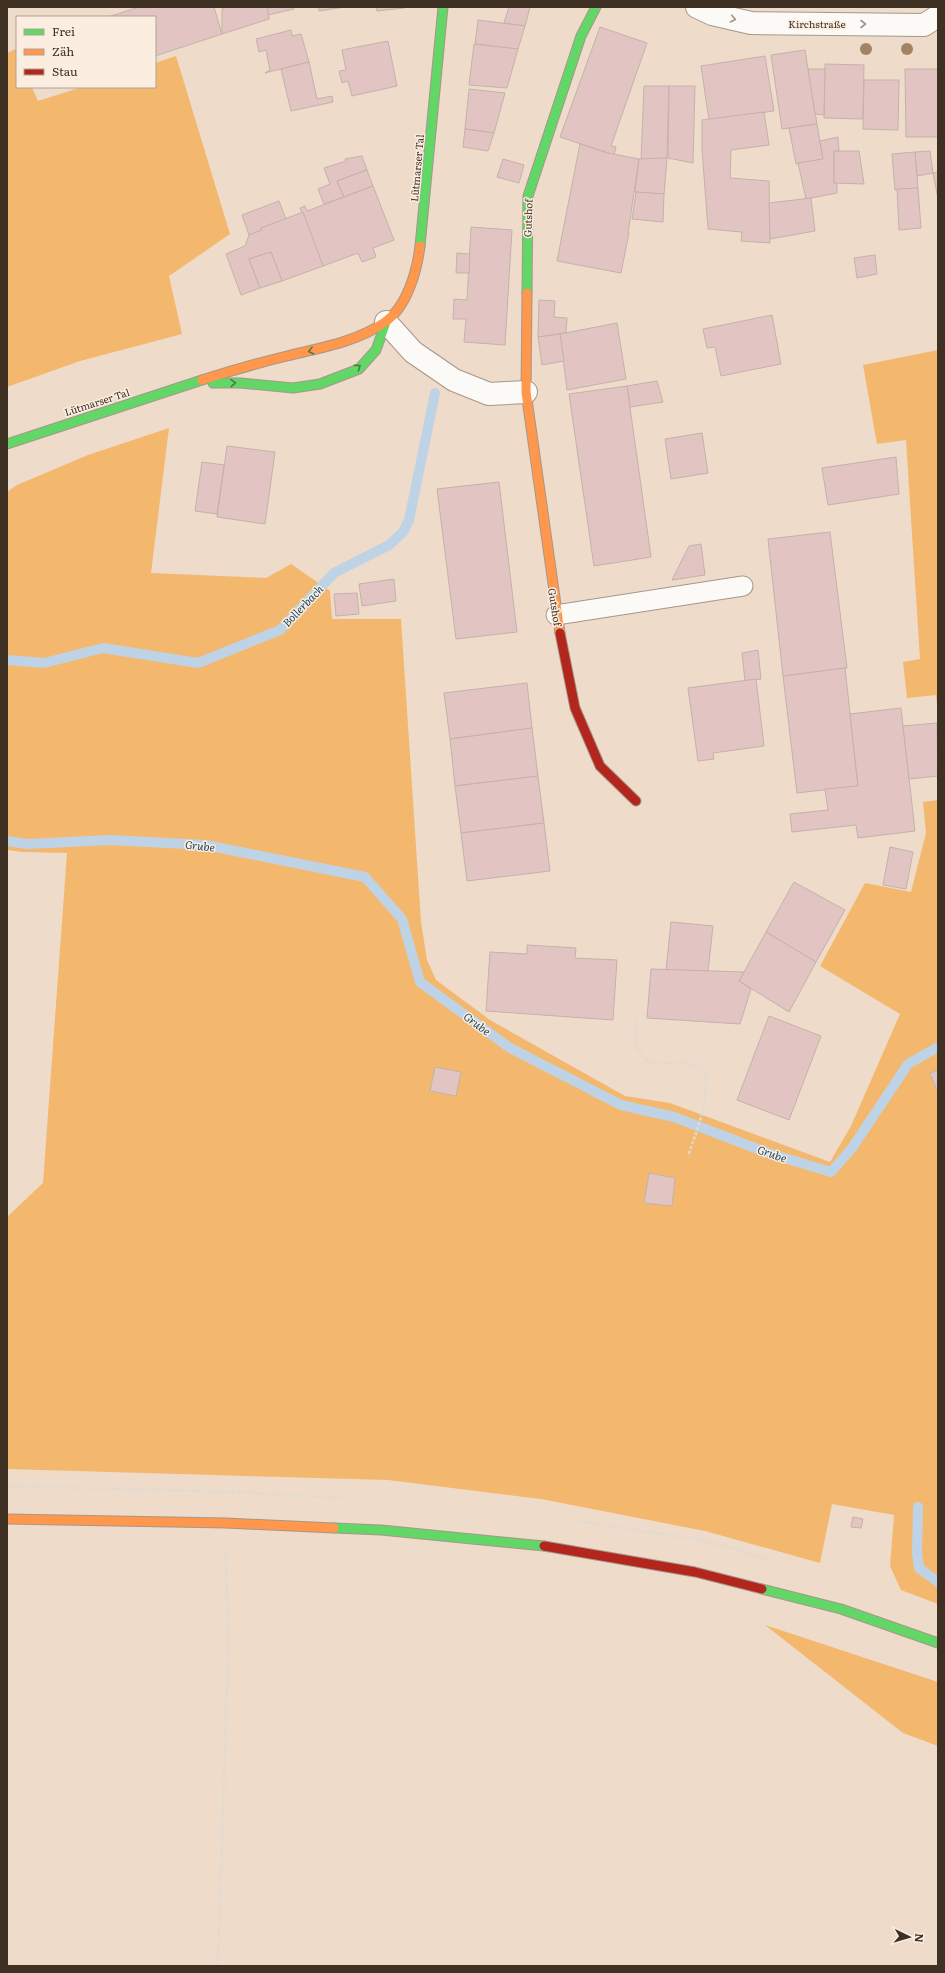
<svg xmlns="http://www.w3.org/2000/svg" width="945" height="1973" font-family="Literata,serif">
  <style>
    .green { fill: #f3b86d }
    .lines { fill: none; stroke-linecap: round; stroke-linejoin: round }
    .stream { stroke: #bed3e6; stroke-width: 10 }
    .building { fill: #e2c5c2; stroke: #c3b2ab }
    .lane-casing { stroke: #a6978a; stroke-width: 21 }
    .street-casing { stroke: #a6978a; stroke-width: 24 }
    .fast-casing { stroke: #a6978a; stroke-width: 11 }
    .slow-casing { stroke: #a6978a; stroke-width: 11 }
    .jam-casing { stroke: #a6978a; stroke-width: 11 }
    .path { stroke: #e0dad4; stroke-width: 2.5; stroke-dasharray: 3 2; stroke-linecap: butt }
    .lane { stroke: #fcfaf7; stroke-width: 19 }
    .street { stroke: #fcfaf7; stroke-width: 22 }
    .fast { stroke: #63d668; stroke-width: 9 }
    .slow { stroke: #ff974d; stroke-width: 9 }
    .jam { stroke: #b3261e; stroke-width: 9 }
    .tree { fill: #a28464 }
    .oneway { stroke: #9d968e }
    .oneway2 { stroke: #4f7b43 }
    .labels { text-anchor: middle; stroke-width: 3; stroke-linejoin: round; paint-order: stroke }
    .street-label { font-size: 10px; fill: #3e3124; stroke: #fbede0 }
    .water-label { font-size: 11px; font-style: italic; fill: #1a4669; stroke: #fbede0 }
  </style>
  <rect width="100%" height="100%" fill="#eedbc9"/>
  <g class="green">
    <polygon points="16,49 17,87 32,87 38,101 82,87 155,87 155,63 176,56 230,234 169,276 182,334 80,361 7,387 7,53"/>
    <polygon points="938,350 938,716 936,695 907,698 903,662 920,659 906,440 877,444 863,365"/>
    <polygon points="169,428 151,573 266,578 291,564 330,591 332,619 401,619 421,922 427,960 436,980 490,1020 625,1096 670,1103 830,1162 851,1126 900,1014 820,966 865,883 911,892 926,833 923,802 938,800 938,1604 901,1590 890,1566 894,1515 832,1504 820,1563 705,1531 541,1499 388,1480 7,1469 7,1217 43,1183 67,853 23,852 7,850 7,492 17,485 88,455"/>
    <polygon points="765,1625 938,1682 938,1746 903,1733"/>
  </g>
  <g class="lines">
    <g class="stream">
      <polyline points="7,660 44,663 103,648 198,663 280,630 334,573 389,545 403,532 409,520 435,393"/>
      <polyline points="7,841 27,844 110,840 206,845 365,877 402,919 420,982 510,1048 621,1105 674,1117 768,1153 831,1172 852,1148 908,1064 938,1047"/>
      <polyline points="918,1507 917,1553 919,1568 938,1582"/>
    </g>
  </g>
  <g class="building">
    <polygon points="139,7 214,7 222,34 155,56 155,17 108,17"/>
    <polygon points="227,7 268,7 269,19 222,34 222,9"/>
    <polygon points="268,7 293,7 294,9 268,15"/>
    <polygon points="318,7 345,7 319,11"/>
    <polygon points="376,7 404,7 404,8 377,11"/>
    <polygon points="509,7 530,7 525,26 504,23"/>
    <polygon points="478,20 525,26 518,49 475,44"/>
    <polygon points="600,27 647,43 611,146 616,147 614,155 560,137"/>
    <polygon points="291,30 292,36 301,34 309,62 265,73 270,70 266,50 259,52 256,39"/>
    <polygon points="388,41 397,86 352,96 348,81 342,83 339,71 346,70 342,50"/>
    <polygon points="474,44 518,49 507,88 469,85"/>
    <polygon points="805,50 817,124 782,129 771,55"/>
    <polygon points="765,56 774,111 709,120 701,66"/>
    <polygon points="309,62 317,99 332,96 333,102 291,111 281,69"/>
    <polygon points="825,64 864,65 863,119 824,118"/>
    <polygon points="808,69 825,69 824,115 815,114"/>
    <polygon points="905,69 938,69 938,137 906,137"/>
    <polygon points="864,80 899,80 898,130 863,129"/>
    <polygon points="644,86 669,86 667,158 641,160"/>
    <polygon points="669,86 695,86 693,163 668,158"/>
    <polygon points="469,89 505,93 494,133 465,129"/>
    <polygon points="764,112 769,145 731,150 730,178 769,181 770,243 741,241 742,232 708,229 702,149 702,120"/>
    <polygon points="817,124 823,159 796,164 789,128"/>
    <polygon points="465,129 494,133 488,151 463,147"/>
    <polygon points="838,137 839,151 834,151 834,183 837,184 837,193 806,199 798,163 823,159 820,141"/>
    <polygon points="580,144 608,153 639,159 628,233 629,233 621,273 557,261"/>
    <polygon points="834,151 859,151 864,184 834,183"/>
    <polygon points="930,151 933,173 917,176 915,152"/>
    <polygon points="915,152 918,188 895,190 892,154"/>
    <polygon points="362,156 367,170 337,181 344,197 324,204 318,189 330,184 324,168 346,161 345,159"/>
    <polygon points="667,158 664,194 635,192 639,159"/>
    <polygon points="503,159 524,165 519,183 497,177"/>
    <polygon points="367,170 373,186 344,197 337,181"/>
    <polygon points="938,172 938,199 933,173"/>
    <polygon points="373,186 394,240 373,248 376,257 362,262 358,253 323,266 300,208 305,206 307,211"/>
    <polygon points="918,188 921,228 899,230 897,189"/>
    <polygon points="636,192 664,194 663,222 632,219"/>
    <polygon points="811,198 815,231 770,239 769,203"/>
    <polygon points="279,201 286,219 261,228 262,230 249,235 242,215"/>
    <polygon points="303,212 323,266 282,281 271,252 249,259 260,288 241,295 226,254 245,246 249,235 262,230 261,228"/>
    <polygon points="471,227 512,230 505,345 464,342 466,319 453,319 454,299 467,300"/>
    <polygon points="271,252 282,281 260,288 249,259"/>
    <polygon points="457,253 470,254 469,273 456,273"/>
    <polygon points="875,255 877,274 857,278 854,258"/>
    <polygon points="539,300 555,301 554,317 567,318 566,333 538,337"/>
    <polygon points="772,315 781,364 721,376 715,347 707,348 703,329"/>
    <polygon points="617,323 626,379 567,390 560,334"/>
    <polygon points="560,334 564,361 542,365 538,337"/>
    <polygon points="657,381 663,402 630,407 627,386"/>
    <polygon points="627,386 651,557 594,566 569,394"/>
    <polygon points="702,433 708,473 671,479 665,439"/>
    <polygon points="227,446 275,452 265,524 217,517"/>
    <polygon points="896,457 899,494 828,505 822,468"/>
    <polygon points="202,462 224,465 217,514 195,511"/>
    <polygon points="499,482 517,632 456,639 437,489"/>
    <polygon points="830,532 847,668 783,676 768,539"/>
    <polygon points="701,544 705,575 672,580 689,546"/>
    <polygon points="394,579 396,601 362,606 359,584"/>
    <polygon points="357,593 359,614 336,616 334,594"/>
    <polygon points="758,650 761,679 745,681 742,653"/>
    <polygon points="845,668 858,786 797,793 783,676"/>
    <polygon points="756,679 764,746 713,753 714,759 698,761 688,688"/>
    <polygon points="527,683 532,728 450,739 444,693"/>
    <polygon points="901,708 915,831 858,838 856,825 792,832 790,814 828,810 825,789 858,786 850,714"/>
    <polygon points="937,723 938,776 909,779 903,726"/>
    <polygon points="532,728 538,776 455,786 450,739"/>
    <polygon points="538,776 544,823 461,833 455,786"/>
    <polygon points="544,823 550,871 467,881 461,833"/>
    <polygon points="890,847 913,852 906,889 883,885"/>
    <polygon points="794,882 845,910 816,962 766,932"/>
    <polygon points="671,922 713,926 708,971 666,970"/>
    <polygon points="766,932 816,962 789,1012 739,981"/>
    <polygon points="527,945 576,948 575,958 617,960 613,1020 486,1011 490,952 527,954"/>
    <polygon points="651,969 744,972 739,981 751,989 740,1024 647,1018"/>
    <polygon points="769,1016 821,1036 789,1120 737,1100"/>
    <polygon points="435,1067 461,1072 456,1096 430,1091"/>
    <polygon points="938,1070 938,1093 930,1073"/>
    <polygon points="649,1173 675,1178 672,1206 644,1203"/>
    <polygon points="853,1517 863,1519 861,1528 851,1527"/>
  </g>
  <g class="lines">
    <g class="lane-casing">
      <polyline id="lane" points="556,615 743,586"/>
    </g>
    <g class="street-casing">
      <g id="street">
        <polyline points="697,7 712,14 751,23 924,25 938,16"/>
        <polyline points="386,322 413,352 454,380 489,394 526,392"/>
      </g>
    </g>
    <g class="fast-casing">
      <g id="fast">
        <polyline points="420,246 443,7"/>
        <polyline points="527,293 528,196 581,36 596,7"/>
        <polyline points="213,383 240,383 293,388 320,384 359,369 376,350 386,322"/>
        <polyline points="7,444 202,380"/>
        <polyline points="334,1528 381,1530 544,1546"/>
        <polyline points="762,1589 841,1609 938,1643"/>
      </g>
    </g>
    <g class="slow-casing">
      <g id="slow">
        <polyline points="527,293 526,392 560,633"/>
        <path d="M202,380C230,371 258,363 287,356C320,348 357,342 385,322C407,307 417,271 420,246"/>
        <polyline points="7,1519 226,1523 334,1528"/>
      </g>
    </g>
    <g class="jam-casing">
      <g id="jam">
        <polyline points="560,633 575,708 600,766 636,801"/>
        <polyline points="544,1546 695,1572 762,1589"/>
      </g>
    </g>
    <g class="path">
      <path d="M636,1018L635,1046L649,1063H688L705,1071C709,1101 698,1127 688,1156"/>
      <polyline points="7,1486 239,1492 342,1498"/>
      <polyline points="578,1521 702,1540 769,1559"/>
      <polyline points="218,1966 228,1651 226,1551"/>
    </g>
    <use href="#lane" class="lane"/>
    <use href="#street" class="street"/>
    <use href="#fast" class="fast"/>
    <use href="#slow" class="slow"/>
    <use href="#jam" class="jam"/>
  </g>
  <g class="tree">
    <circle cx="866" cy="49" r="6"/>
    <circle cx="907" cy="49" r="6"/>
  </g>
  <defs><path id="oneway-chevron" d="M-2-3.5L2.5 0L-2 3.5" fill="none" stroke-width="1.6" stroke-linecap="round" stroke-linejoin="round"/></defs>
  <g class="oneway">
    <use href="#oneway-chevron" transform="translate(733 19) rotate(13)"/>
    <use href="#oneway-chevron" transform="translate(863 24)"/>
  </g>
  <g class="oneway2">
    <use href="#oneway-chevron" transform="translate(311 351) rotate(166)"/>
    <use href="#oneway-chevron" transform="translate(358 367) rotate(-36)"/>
    <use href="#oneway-chevron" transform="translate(233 383) rotate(-1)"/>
  </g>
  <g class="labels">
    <g class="street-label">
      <text x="817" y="28">Kirchstraße</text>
      <text transform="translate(417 168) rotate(-85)" y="4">Lütmarser Tal</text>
      <text transform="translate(528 218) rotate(-88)" y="4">Gutshof</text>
      <text transform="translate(97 402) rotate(-18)" y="4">Lütmarser Tal</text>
      <text transform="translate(555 607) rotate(81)" y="4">Gutshof</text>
    </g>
    <g class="water-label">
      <text transform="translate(303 606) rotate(-46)" y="4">Bollerbach</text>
      <text transform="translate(200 846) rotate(6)" y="4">Grube</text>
      <text transform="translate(477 1024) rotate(37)" y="4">Grube</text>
      <text transform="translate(772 1154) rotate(19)" y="4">Grube</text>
    </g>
  </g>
  <rect width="945" height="1973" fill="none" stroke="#3e3124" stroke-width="16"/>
  <rect x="16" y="16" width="140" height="72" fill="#fbede0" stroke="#afa295"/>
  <rect x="24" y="29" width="20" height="6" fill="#63d668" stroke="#afa295"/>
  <text x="52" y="36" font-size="12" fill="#3e3124">Frei</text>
  <rect x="24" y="49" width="20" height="6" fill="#ff974d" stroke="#afa295"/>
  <text x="52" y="56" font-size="12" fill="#3e3124">Zäh</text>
  <rect x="24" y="69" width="20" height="6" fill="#b3261e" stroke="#afa295"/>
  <text x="52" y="76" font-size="12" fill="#3e3124">Stau</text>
  <g transform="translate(909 1937) rotate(95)" stroke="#fbede0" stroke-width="3" paint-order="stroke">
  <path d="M0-3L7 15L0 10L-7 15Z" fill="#3e3124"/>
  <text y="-6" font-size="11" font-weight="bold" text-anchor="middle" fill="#3e3124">N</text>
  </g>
</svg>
